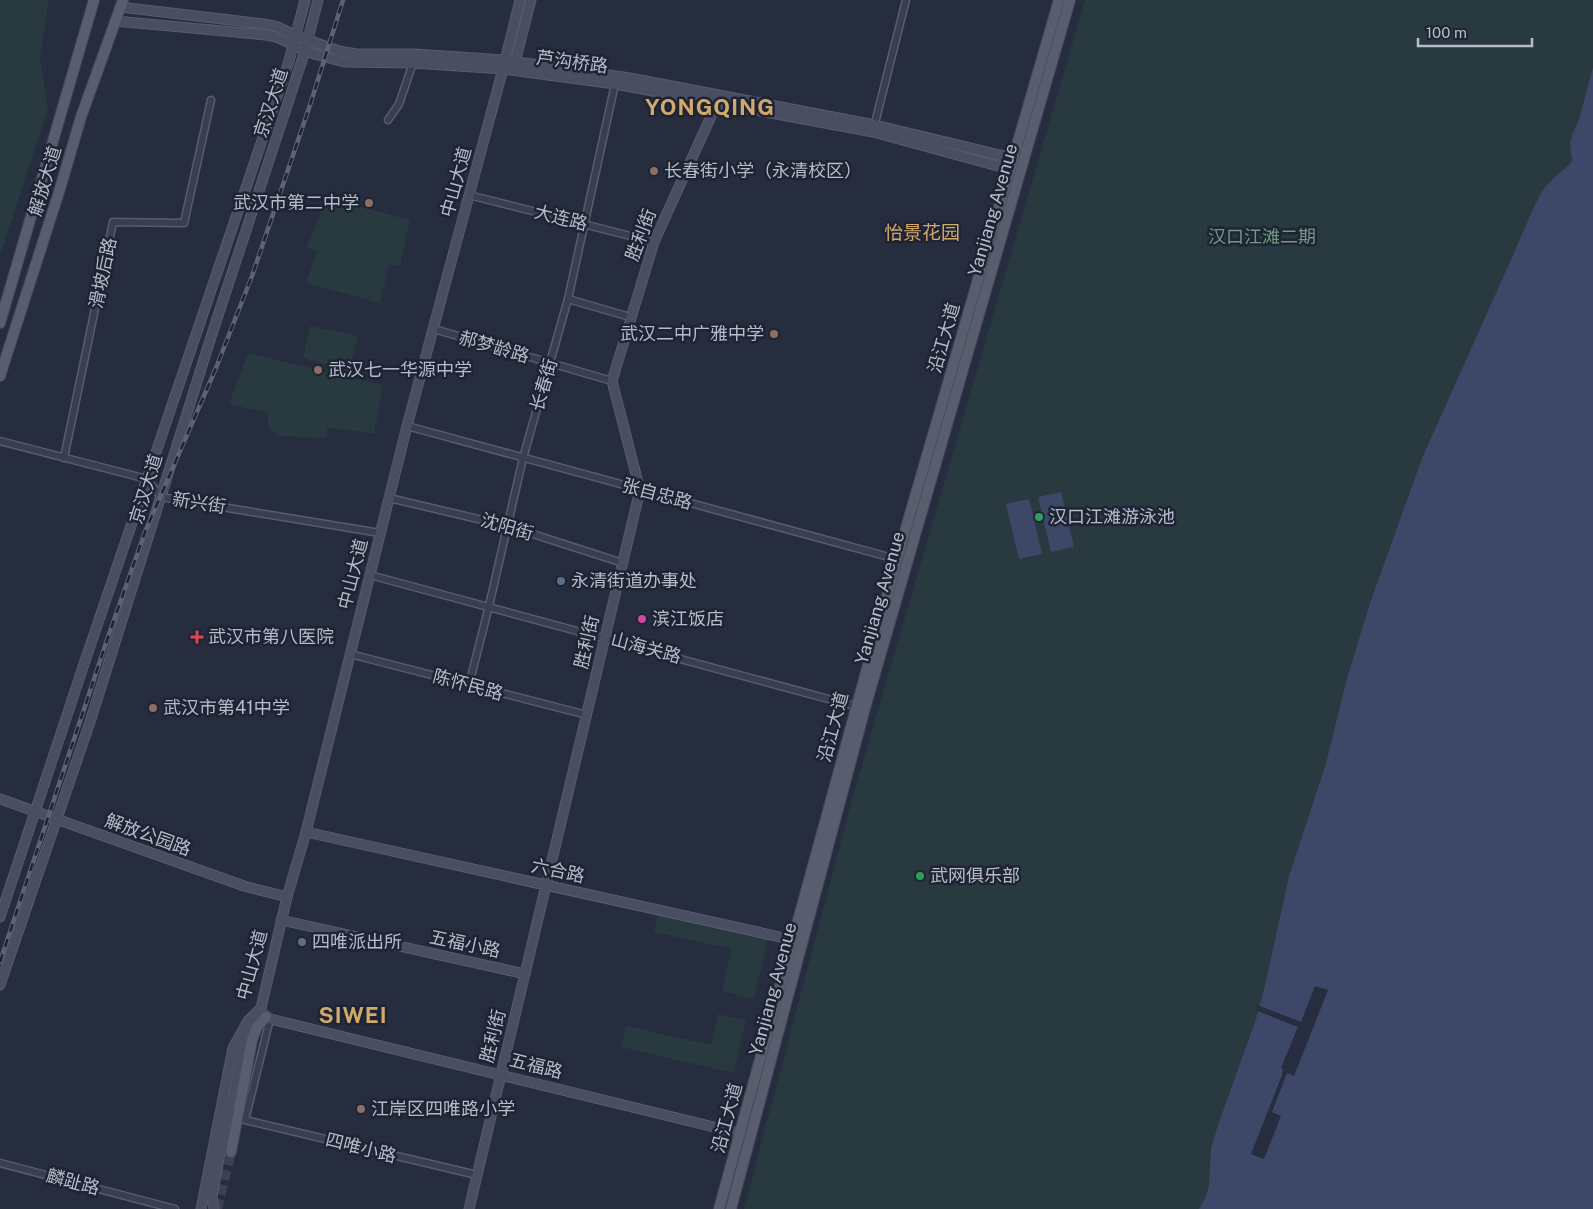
<svg xmlns="http://www.w3.org/2000/svg" width="1593" height="1209" font-family="'Public Sans','Noto Sans SC',sans-serif">
  <style>
    .green { fill: #283940 }
    .water { fill: #3d4767 }
    .pier { fill: #262d3f }
    .lines { fill: none; stroke-linecap: round; stroke-linejoin: round }
    .primary-tunnel { stroke: #3c4254; stroke-width: 10; stroke-dasharray: 10 5; stroke-linecap: butt }
    .street-casing { stroke: #585d6d; stroke-width: 9 }
    .secondary-casing { stroke: #585d6d; stroke-width: 11 }
    .primary-casing { stroke: #444858; stroke-width: 12 }
    .street { stroke: #3a3f4f; stroke-width: 6 }
    .secondary { stroke: #494e62; stroke-width: 9 }
    .primary { stroke: #595e6f; stroke-width: 10 }
    .rail-casing { stroke: #5d6376; stroke-width: 4.5 }
    .rail { stroke: #1f2434; stroke-width: 2.5; stroke-dasharray: 8; stroke-linecap: butt }
    .education-dot { fill: #8d6e63; stroke: #1f2434; stroke-width: 2 }
    .leisure-dot { fill: #2e9e5b; stroke: #1f2434; stroke-width: 2 }
    .service-dot { fill: #5c6f8a; stroke: #1f2434; stroke-width: 2 }
    .hotel-dot { fill: #d1479c; stroke: #1f2434; stroke-width: 2 }
    .health-dot { fill: #e0444e; stroke: #1f2434; stroke-width: 2 }
    .labels { text-anchor: middle; stroke-width: 5; stroke-linejoin: round; paint-order: stroke }
    .street-label { font-size: 18px; fill: #b7bbca; stroke: #1f2434 }
    .poi-label { font-size: 18px; fill: #b7bbca; stroke: #1f2434; text-anchor: start }
    .park-label { font-size: 18px; fill: #6f9a80; stroke: #1f2434 }
    .neighbourhood-label { font-size: 19px; fill: #d1a96a; stroke: #1f2434 }
    .district-label { font-size: 22px; font-weight: bold; letter-spacing: 1px; fill: #d1a96a; stroke: #1f2434 }
  </style>
  <rect width="100%" height="100%" fill="#262d3f"/>
  <g class="green">
    <polygon points="0,0 49,0 40,57 48,109 0,256"/>
    <polygon points="1085,0 1593,0 1593,67 1579,119 1572,135 1571,149 1572,160 1570,164 1553,178 1542,191 1532,211 1513,255 1422,458 1370,603 1347,678 1326,763 1289,876 1265,985 1256,1019 1220,1119 1209,1185 1206,1196 1199,1209 744,1209 854,792"/>
    <polygon points="327,198 410,220 400,266 389,265 380,303 306,283 317,252 307,247"/>
    <polygon points="310,326 358,336 349,371 303,358"/>
    <polygon points="248,353 383,385 374,434 327,427 327,438 279,436 269,429 267,413 229,404"/>
    <polygon points="658,913 768,938 754,999 722,991 731,949 654,932"/>
    <polygon points="718,1014 746,1020 734,1073 621,1047 626,1026 711,1045"/>
  </g>
  <g class="water">
    <polygon points="1593,67 1593,1209 1199,1209 1206,1196 1209,1185 1211,1148 1220,1119 1256,1019 1265,985 1289,876 1326,763 1347,678 1370,603 1422,458 1513,255 1532,211 1542,191 1553,178 1570,164 1572,160 1570,144 1572,135 1579,119"/>
    <polygon points="1061,492 1074,547 1051,552 1038,497"/>
    <polygon points="1029,499 1042,554 1019,559 1006,504"/>
  </g>
  <polygon class="pier" points="1315,986 1328,990 1294,1076 1287,1073 1272,1112 1281,1116 1264,1159 1251,1154 1282,1075 1283,1069 1281,1068 1298,1027 1255,1010 1257,1005 1301,1022"/>
  <g class="lines">
    <polyline class="primary-tunnel" points="217,1209 231,1152"/>
    <g class="street-casing">
      <g id="street">
        <polyline points="388,120 399,104 413,63"/>
        <polyline points="874,127 906,0"/>
        <polyline points="469,195 654,242"/>
        <polyline points="568,299 630,317"/>
        <polyline points="434,329 612,381"/>
        <polyline points="407,426 900,560"/>
        <polyline points="0,441 147,479 161,497 380,533"/>
        <polyline points="64,458 113,222 184,223 211,100"/>
        <polyline points="389,498 508,526 623,563"/>
        <polyline points="370,575 858,707"/>
        <polyline points="350,654 587,715"/>
        <polyline points="469,685 489,606 523,458 568,299 615,84"/>
        <polyline points="270,1019 245,1120 477,1175"/>
        <polyline points="0,1163 175,1209"/>
      </g>
    </g>
    <g class="secondary-casing">
      <g id="secondary">
        <polyline points="120,7 264,24 278,27 294,35 339,51 357,54 414,54 504,60 630,78 875,125 1020,160"/>
        <polyline points="115,21 266,35 276,37 314,54 344,62 413,63 503,69 615,84 873,132 1016,171"/>
        <polyline points="512,66 515,62 531,0"/>
        <polyline points="0,799 244,886 287,897"/>
        <polyline points="306,832 798,941"/>
        <polyline points="0,917 85,661 289,61 305,0"/>
        <polyline points="281,920 525,974"/>
        <polyline points="0,985 90,722 211,337 305,51 318,0"/>
        <polyline points="262,1013 270,1019 751,1136"/>
        <polyline points="201,1209 233,1048 248,1021 261,1008 287,897 306,832 407,426 503,69 520,0"/>
        <polyline points="214,1209 212,1197 226,1119 234,1093 243,1044 252,1025"/>
        <polyline points="469,1209 640,490 612,381 654,242 717,103 718,95"/>
      </g>
    </g>
    <g class="primary-casing">
      <g id="primary">
        <polyline points="0,323 94,0"/>
        <polyline points="0,376 59,192 81,117 123,0"/>
        <polyline points="231,1152 252,1040 257,1027 266,1017"/>
        <polyline points="719,1209 897,559 1059,0"/>
        <polyline points="731,1209 865,708 1070,0"/>
      </g>
    </g>
    <use href="#street" class="street"/>
    <use href="#secondary" class="secondary"/>
    <use href="#primary" class="primary"/>
    <g class="rail-casing">
      <polyline id="rail" points="0,962 107,640 145,532 216,368 252,276 310,105 343,0"/>
    </g>
    <use href="#rail" class="rail"/>
  </g>
  <g class="education-dot">
    <circle cx="654" cy="171" r="5"/>
    <circle cx="369" cy="203" r="5"/>
    <circle cx="774" cy="334" r="5"/>
    <circle cx="318" cy="370" r="5"/>
    <circle cx="153" cy="708" r="5"/>
    <circle cx="361" cy="1109" r="5"/>
  </g>
  <g class="leisure-dot">
    <circle cx="1039" cy="517" r="5"/>
    <circle cx="920" cy="876" r="5"/>
  </g>
  <g class="service-dot">
    <circle cx="561" cy="581" r="5"/>
    <circle cx="302" cy="942" r="5"/>
  </g>
  <circle class="hotel-dot" cx="642" cy="619" r="5"/>
  <path class="health-dot" d="M194.5 629.5h5v5h5v5h-5v5h-5v-5h-5v-5h5z"/>
  <g class="labels">
    <g class="street-label">
      <text transform="translate(572 62) rotate(7)" y="6">芦沟桥路</text>
      <text transform="translate(271 103) rotate(-72)" y="6">京汉大道</text>
      <text transform="translate(45 181) rotate(-73)" y="6">解放大道</text>
      <text transform="translate(456 182) rotate(-75)" y="6">中山大道</text>
      <text transform="translate(993 210) rotate(-74)" y="6">Yanjiang Avenue</text>
      <text transform="translate(561 218) rotate(14)" y="6">大连路</text>
      <text transform="translate(641 235) rotate(-69)" y="6">胜利街</text>
      <text transform="translate(103 273) rotate(-78)" y="6">滑坡后路</text>
      <text transform="translate(944 338) rotate(-74)" y="6">沿江大道</text>
      <text transform="translate(494 347) rotate(16)" y="6">郝梦龄路</text>
      <text transform="translate(544 385) rotate(-74)" y="6">长春街</text>
      <text transform="translate(146 489) rotate(-73)" y="6">京汉大道</text>
      <text transform="translate(657 494) rotate(15)" y="6">张自忠路</text>
      <text transform="translate(199 503) rotate(9)" y="6">新兴街</text>
      <text transform="translate(507 527) rotate(16)" y="6">沈阳街</text>
      <text transform="translate(353 574) rotate(-76)" y="6">中山大道</text>
      <text transform="translate(880 598) rotate(-74)" y="6">Yanjiang Avenue</text>
      <text transform="translate(587 642) rotate(-77)" y="6">胜利街</text>
      <text transform="translate(646 648) rotate(15)" y="6">山海关路</text>
      <text transform="translate(468 685) rotate(15)" y="6">陈怀民路</text>
      <text transform="translate(833 727) rotate(-75)" y="6">沿江大道</text>
      <text transform="translate(148 835) rotate(20)" y="6">解放公园路</text>
      <text transform="translate(558 871) rotate(12)" y="6">六合路</text>
      <text transform="translate(465 944) rotate(12)" y="6">五福小路</text>
      <text transform="translate(252 965) rotate(-75)" y="6">中山大道</text>
      <text transform="translate(773 989) rotate(-75)" y="6">Yanjiang Avenue</text>
      <text transform="translate(493 1036) rotate(-76)" y="6">胜利街</text>
      <text transform="translate(536 1066) rotate(14)" y="6">五福路</text>
      <text transform="translate(727 1118) rotate(-75)" y="6">沿江大道</text>
      <text transform="translate(361 1148) rotate(14)" y="6">四唯小路</text>
      <text transform="translate(73 1182) rotate(15)" y="6">麟趾路</text>
    </g>
    <g class="poi-label">
      <text x="664" y="177">长春街小学（永清校区）</text>
      <text x="359" y="209" text-anchor="end">武汉市第二中学</text>
      <text x="764" y="340" text-anchor="end">武汉二中广雅中学</text>
      <text x="328" y="376">武汉七一华源中学</text>
      <text x="1049" y="523">汉口江滩游泳池</text>
      <text x="571" y="587">永清街道办事处</text>
      <text x="652" y="625">滨江饭店</text>
      <text x="208" y="643">武汉市第八医院</text>
      <text x="163" y="714">武汉市第41中学</text>
      <text x="930" y="882">武网俱乐部</text>
      <text x="312" y="948">四唯派出所</text>
      <text x="371" y="1115">江岸区四唯路小学</text>
    </g>
    <g class="park-label">
      <text x="1262" y="243">汉口江滩二期</text>
    </g>
    <g class="neighbourhood-label">
      <text x="922" y="239">怡景花园</text>
    </g>
    <g class="district-label">
      <text x="710" y="115">YONGQING</text>
      <text x="353" y="1023">SIWEI</text>
    </g>
  </g>
  <path d="M1418 38v8h114v-8" fill="none" stroke="#b7bbca" stroke-width="2.5"/>
  <text x="1426" y="38" font-size="15" fill="#b7bbca" stroke="#1f2434" stroke-width="4" paint-order="stroke">100 m</text>
</svg>
